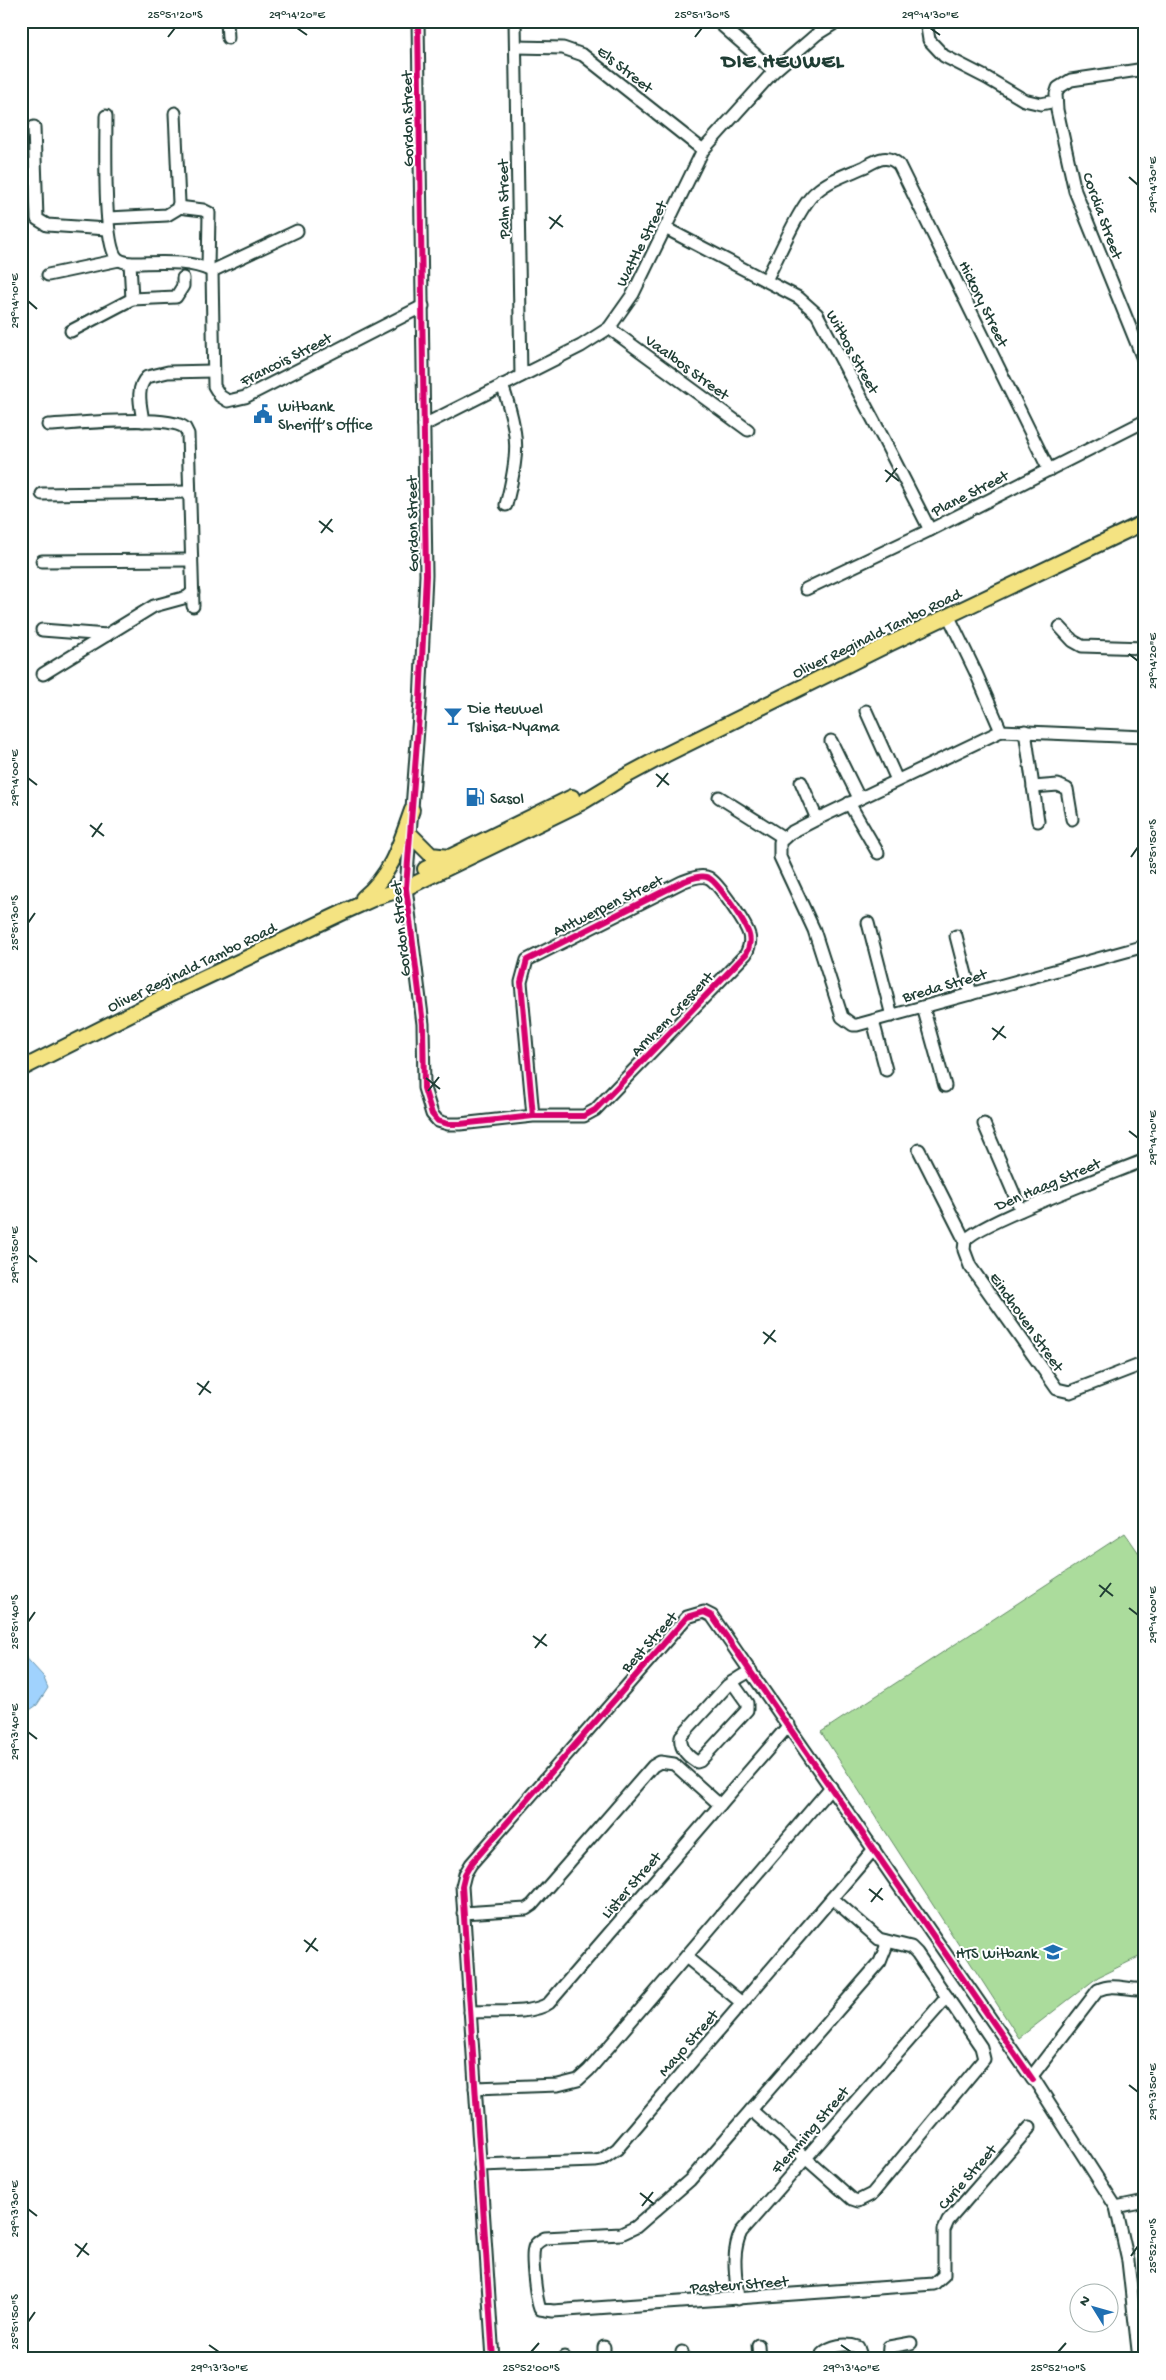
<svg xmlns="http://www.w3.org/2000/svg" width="1166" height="2380" font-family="'Gochi Hand',sans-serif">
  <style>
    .green { fill: #abdc9c; stroke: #658c68 }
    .water { fill: #a0d2fd; stroke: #6c96ad }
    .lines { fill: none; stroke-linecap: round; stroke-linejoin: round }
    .minor-casing { stroke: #1f3d34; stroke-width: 15 }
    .major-casing { stroke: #1f3d34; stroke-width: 18 }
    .minor { stroke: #fff; stroke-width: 11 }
    .major { stroke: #f4e382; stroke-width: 14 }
    .cycleway-casing { stroke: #fff; stroke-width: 9 }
    .cycleway { stroke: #d6006c; stroke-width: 6 }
    .ticks { fill: none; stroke: #1f3d34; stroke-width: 2 }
    .labels { text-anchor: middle; stroke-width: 4; stroke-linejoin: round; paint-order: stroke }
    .street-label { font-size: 16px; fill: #1f3d34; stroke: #fff }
    .poi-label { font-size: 16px; fill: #1f3d34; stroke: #fff; text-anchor: start }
    .district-label { font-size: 21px; font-weight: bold; letter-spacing: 1px; fill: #1f3d34; stroke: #fff }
    .neatline { fill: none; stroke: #1f3d34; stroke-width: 2 }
    .ticks-label { font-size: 12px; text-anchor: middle; fill: #1f3d34 }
  </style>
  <rect width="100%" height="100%" fill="#fff"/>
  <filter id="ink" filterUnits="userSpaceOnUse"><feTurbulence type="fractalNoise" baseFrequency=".02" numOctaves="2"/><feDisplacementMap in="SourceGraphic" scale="10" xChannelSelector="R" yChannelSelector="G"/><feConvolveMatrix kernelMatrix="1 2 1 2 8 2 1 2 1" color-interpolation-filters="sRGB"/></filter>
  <g filter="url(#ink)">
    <polygon class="green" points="1125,1533 1145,1562 1145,1954 1098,1977 1019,2038 821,1732"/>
    <polygon class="water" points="21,1652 43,1676 48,1688 37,1705 21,1716"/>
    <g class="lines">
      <g class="minor-casing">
        <g id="minor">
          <polyline points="227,21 228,38"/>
          <path d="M418,21L426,575L420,702L406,888L423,1024L424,1088L432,1114L438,1121L448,1124H460L533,1116H584L595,1110L746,954C749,948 751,942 749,935C747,925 718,883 709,878C701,874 690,879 682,882L527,960L521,982L533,1116"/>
          <polyline points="515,21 521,376"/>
          <polyline points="717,21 774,71"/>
          <polyline points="926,21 929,40 944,56 987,78 1024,100 1041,104 1056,101"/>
          <polyline points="516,47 563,48 583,55 703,150"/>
          <polyline points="1145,69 1071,80 1058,88 1056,94 1057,110 1075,191 1145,364"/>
          <path d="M106,116C106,143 103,239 116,257C120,262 125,262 130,263C157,263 187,259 212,271"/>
          <polyline points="34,127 37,219 47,225 107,229"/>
          <polyline points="178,207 203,210 209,213 208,269"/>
          <polyline points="108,218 167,215 177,209 179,203 175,113"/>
          <polyline points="667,229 799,298 817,314 884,440 930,530"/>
          <polyline points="212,271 214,386 220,396 228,401 245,397 423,306"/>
          <polyline points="212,271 297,231"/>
          <polyline points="48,275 119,260"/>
          <path d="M766,280C777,260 800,204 816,192C829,180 848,174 864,167C877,160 887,153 899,165L1049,470"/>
          <polyline points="132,299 176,297 183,286 183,278"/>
          <polyline points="609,328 748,430"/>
          <polyline points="71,331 132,299 130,263"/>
          <path d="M502,385C520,435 519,455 506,505"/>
          <path d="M143,421C141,407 135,388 147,377L168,372L213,371"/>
          <path d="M48,425C74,424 168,414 185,428L188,434L193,606"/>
          <polyline points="424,425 581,346 609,328 633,294 703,150 774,71 817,34 838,21"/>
          <polyline points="42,494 189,492"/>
          <polyline points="42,561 191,560"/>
          <polyline points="806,589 930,530 1145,421"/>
          <polyline points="949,617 976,673 1001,731 1145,737"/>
          <polyline points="1060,627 1073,641 1082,646 1145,648"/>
          <polyline points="42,630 107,635"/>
          <polyline points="43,674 154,606 187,597 193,592"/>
          <polyline points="866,711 897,780"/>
          <polyline points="1001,731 817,819 790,833 780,842 780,857 814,930 842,1017 853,1025 857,1025 1145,946"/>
          <polyline points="1025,731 1038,821"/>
          <polyline points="831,741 859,798"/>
          <polyline points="801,782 817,819"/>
          <polyline points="1033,787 1058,785 1067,789 1072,819"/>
          <polyline points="719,797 784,838"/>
          <polyline points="849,803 878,853"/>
          <polyline points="868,923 892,1016"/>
          <polyline points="956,936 971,994"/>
          <polyline points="923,1007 945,1086"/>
          <polyline points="873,1021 886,1070"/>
          <polyline points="984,1124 1021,1210"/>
          <polyline points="919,1150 965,1241"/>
          <polyline points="965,1241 964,1250 970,1266 1057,1389 1070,1392 1145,1363"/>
          <path d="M965,1241C974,1225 1118,1171 1145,1160"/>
          <path d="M732,1682L747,1703V1710L700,1761L697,1762C687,1756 679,1748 681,1736L727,1686C735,1680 742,1675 751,1671"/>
          <polyline points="463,1913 526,1909 532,1905 653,1766 660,1762 674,1764 720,1805"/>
          <path d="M885,1941L886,1947L880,1962L690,2180L636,2227L621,2234L545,2238C541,2240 535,2243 534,2248C531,2258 536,2299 540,2309L553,2311L934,2284L944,2275V2230L948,2221L1030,2127"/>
          <polyline points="686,1957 742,2003"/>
          <path d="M470,2012C491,2011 533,2015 549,2003L789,1725"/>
          <polyline points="475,2088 558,2085 578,2080 589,2070 831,1787"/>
          <polyline points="751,2110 852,2199 858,2201 872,2194 984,2059 981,2047 917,1953 911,1947 879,1939 832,1898"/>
          <polyline points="480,2165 595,2161 601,2160 617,2149 874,1849"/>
          <polyline points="1116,2207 1145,2201"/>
          <path d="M738,2299C736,2276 731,2253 741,2232L947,1997"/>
          <polyline points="758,2345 759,2359"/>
          <polyline points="604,2347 604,2359"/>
          <polyline points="682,2352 683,2359"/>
          <polyline points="564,2357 564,2359"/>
          <polyline points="493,2359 462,1886 465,1874 471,1864 687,1617 704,1612 712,1616 1033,2080"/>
          <path d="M821,2359L822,2354C831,2345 846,2343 858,2347L862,2359"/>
          <polyline points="888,2359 889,2347 911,2343"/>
          <path d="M1139,2359L1128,2261L1116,2207L1032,2076L1098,1990C1115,1982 1128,1991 1145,1989"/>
        </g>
      </g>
      <g class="major-casing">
        <g id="major">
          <polyline points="410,834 431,855 449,857"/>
          <polyline points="425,869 572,797"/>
          <path d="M363,898C392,874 400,844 412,810"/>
          <polyline points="21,1069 164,997 346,911 377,897 406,888 470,857 581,803 624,777 665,755 891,643 1145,522"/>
        </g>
      </g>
      <use href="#minor" class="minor"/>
      <use href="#major" class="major"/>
      <g class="cycleway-casing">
        <g id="cycleway">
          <path d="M418,21L426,575L420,702L406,888L423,1024L424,1088L432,1114L438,1121L448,1124H460L533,1116H584L595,1110L746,954C749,948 751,942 749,935C747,925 718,883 709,878C701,874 690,879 682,882L527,960L521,982L533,1116"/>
          <polyline points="493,2359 462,1886 465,1874 471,1864 687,1617 704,1612 712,1616 1033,2080"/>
        </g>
      </g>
      <use href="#cycleway" class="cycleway"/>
    </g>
  </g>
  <path class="ticks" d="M297,28L307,35M930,28L940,35M168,37L175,28M695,37L702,28M1129,177L1138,185M549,217L563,227M550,229L561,215M28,301L37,309M885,470L899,481M886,482L897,468M319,521L333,532M321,533L332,519M1129,654L1138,661M656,774L669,785M28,778L37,785M657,787L668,773M90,825L104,836M92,837L102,823M1131,857L1138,847M28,923L35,913M992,1028L1006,1038M993,1040L1004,1026M426,1078L440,1089M428,1091L439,1077M1129,1131L1138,1138M28,1255L37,1262M763,1332L776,1342M764,1344L775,1330M197,1383L211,1393M199,1395L209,1381M1099,1585L1113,1596M1100,1597L1111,1583M1129,1608L1138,1615M28,1622L35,1612M533,1636L547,1646M535,1648L546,1634M28,1732L37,1739M869,1889L883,1900M871,1902L882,1888M304,1940L318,1951M306,1952L316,1938M1129,2085L1138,2092M640,2193L654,2204M642,2206L653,2192M28,2209L37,2216M75,2244L89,2255M1131,2256L1138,2246M77,2257L87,2243M28,2322L35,2312M209,2345L219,2352M841,2345L851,2352M531,2352L539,2343M1058,2352L1066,2343"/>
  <defs>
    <g id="civic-bare" transform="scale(1.5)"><path d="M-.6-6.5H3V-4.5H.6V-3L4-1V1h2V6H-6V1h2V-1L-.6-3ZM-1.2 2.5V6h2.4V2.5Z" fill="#1f6fb2" stroke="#fff" stroke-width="2.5" paint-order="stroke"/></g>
    <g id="bar-bare" transform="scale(1.5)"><path d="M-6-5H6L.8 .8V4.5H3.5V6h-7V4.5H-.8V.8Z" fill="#1f6fb2" stroke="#fff" stroke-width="2.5" paint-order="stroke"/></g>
    <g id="fuel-bare" transform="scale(1.5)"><path d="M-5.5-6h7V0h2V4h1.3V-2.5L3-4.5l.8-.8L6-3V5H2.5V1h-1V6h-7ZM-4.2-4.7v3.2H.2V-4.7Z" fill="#1f6fb2" stroke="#fff" stroke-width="2.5" paint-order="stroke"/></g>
    <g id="school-bare" transform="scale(1.5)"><path d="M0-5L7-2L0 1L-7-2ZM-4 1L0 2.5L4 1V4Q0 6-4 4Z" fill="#1f6fb2" stroke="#fff" stroke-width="2.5" paint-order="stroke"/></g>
  </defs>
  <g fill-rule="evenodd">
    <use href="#civic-bare" x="263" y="414"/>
    <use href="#bar-bare" x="453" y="716"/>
    <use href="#fuel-bare" x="475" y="797"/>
    <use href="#school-bare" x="1053" y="1952"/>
  </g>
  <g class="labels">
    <g class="street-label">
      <text transform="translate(626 68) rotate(38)" y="6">Els Street</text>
      <text transform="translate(406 119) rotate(-91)" y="6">Gordon Street</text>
      <text transform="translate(502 199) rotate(-91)" y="6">Palm Street</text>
      <text transform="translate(1104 215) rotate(70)" y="6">Cordia Street</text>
      <text transform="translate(640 243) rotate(-63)" y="6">Wattle Street</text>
      <text transform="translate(985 303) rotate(64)" y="6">Hickory Street</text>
      <text transform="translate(854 351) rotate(61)" y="6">Witbos Street</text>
      <text transform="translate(285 358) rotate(-27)" y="6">Francois Street</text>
      <text transform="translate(688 366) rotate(36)" y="6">Vaalbos Street</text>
      <text transform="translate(969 492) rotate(-27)" y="6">Plane Street</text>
      <text transform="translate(411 524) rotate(-91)" y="6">Gordon Street</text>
      <text transform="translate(876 632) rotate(-26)" y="6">Oliver Reginald Tambo Road</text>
      <text transform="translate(607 904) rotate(-26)" y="6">Antwerpen Street</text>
      <text transform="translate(399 929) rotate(-96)" y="6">Gordon Street</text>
      <text transform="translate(191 966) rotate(-26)" y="6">Oliver Reginald Tambo Road</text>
      <text transform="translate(944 984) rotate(-16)" y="6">Breda Street</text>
      <text transform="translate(671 1013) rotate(-46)" y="6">Arnhem Crescent</text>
      <text transform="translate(1047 1183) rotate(-23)" y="6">Den Haag Street</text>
      <text transform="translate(1028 1321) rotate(55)" y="6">Eindhoven Street</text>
      <text transform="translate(648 1641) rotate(-48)" y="6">Best Street</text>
      <text transform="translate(630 1884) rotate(-49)" y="6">Lister Street</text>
      <text transform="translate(687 2042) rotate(-49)" y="6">Mayo Street</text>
      <text transform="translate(809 2129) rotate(-49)" y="6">Flemming Street</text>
      <text transform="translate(966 2176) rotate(-49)" y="6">Curie Street</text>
      <text transform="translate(739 2283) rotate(-4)" y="6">Pasteur Street</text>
    </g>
    <g class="poi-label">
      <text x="278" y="411">Witbank<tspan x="278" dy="18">Sheriff’s Office</tspan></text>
      <text x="468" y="713">Die Heuwel<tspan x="468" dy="18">Tshisa-Nyama</tspan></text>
      <text x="490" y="803">Sasol</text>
      <text x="1038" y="1958" text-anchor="end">HTS Witbank</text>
    </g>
    <g class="district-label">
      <text x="783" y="67">DIE HEUWEL</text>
    </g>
  </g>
  <rect width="1166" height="2380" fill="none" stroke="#fff" stroke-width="55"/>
  <g transform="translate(1094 2308) rotate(307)"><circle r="24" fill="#ffffff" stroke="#a5b1ae"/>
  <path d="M0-4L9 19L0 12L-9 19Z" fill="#1f6fb2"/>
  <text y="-8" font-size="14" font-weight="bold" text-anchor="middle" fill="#1f3d34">N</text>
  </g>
  <rect x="28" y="28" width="1110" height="2324" class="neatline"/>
  <g class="ticks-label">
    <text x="175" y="18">25°51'20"S</text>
    <text x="297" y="18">29°14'20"E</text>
    <text x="702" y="18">25°51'30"S</text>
    <text x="930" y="18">29°14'30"E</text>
    <text transform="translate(1152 185) rotate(-90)" y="4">29°14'30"E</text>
    <text transform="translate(14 301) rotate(-90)" y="4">29°14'10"E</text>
    <text transform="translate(1152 661) rotate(-90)" y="4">29°14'20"E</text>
    <text transform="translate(14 778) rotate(-90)" y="4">29°14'00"E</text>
    <text transform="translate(1152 847) rotate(-90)" y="4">25°51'50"S</text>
    <text transform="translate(14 923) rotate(-90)" y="4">25°51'30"S</text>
    <text transform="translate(1152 1138) rotate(-90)" y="4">29°14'10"E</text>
    <text transform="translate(14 1255) rotate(-90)" y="4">29°13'50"E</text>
    <text transform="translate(1152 1615) rotate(-90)" y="4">29°14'00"E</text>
    <text transform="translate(14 1622) rotate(-90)" y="4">25°51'40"S</text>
    <text transform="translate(14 1732) rotate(-90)" y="4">29°13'40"E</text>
    <text transform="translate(1152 2092) rotate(-90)" y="4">29°13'50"E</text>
    <text transform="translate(14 2209) rotate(-90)" y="4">29°13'30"E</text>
    <text transform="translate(1152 2246) rotate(-90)" y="4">25°52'10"S</text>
    <text transform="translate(14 2322) rotate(-90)" y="4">25°51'50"S</text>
    <text x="219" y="2371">29°13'30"E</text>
    <text x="531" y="2371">25°52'00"S</text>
    <text x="851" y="2371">29°13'40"E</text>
    <text x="1058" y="2371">25°52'10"S</text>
  </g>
</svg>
